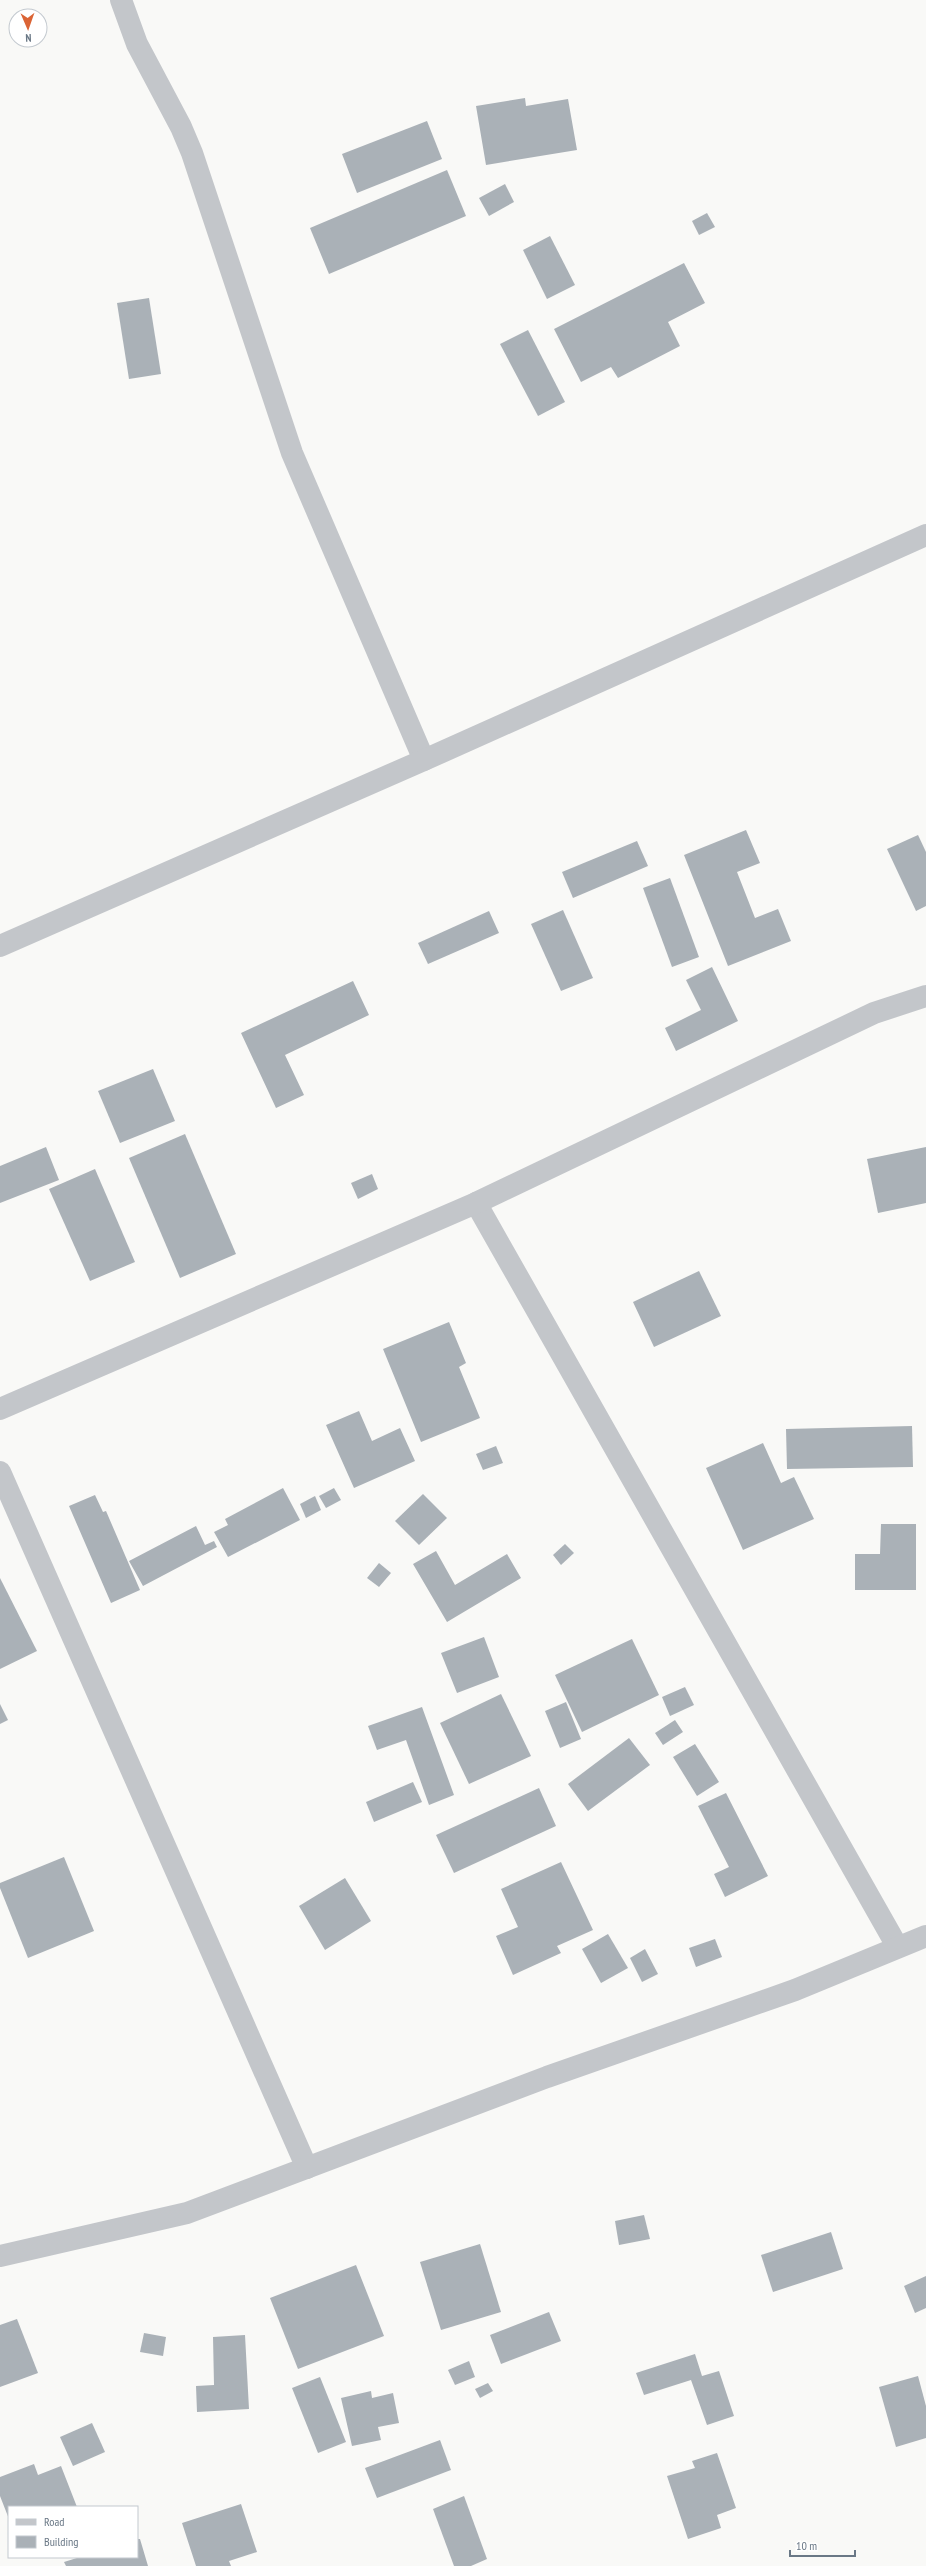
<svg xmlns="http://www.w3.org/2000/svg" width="926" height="2566" font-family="'PT Sans Narrow',sans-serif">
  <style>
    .building { fill: #aab1b7 }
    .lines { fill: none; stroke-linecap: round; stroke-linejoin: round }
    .minor { stroke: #c3c6ca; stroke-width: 22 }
    .tertiary { stroke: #c3c6ca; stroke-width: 22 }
  </style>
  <rect width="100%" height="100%" fill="#f9f9f7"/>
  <g class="building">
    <polygon points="525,98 526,106 568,99 577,150 486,165 476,106"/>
    <polygon points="427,121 442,159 357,193 342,154"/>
    <polygon points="447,170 466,216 329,274 310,228"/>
    <polygon points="505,184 514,202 489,216 479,198"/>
    <polygon points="707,213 715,227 699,235 692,221"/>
    <polygon points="550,236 575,285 547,299 523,250"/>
    <polygon points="684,263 705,303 668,322 680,346 618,378 611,367 581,382 554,329"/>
    <polygon points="149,298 161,374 129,379 117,303"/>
    <polygon points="528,330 565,402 538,416 500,344"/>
    <polygon points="746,830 760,863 737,872 755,918 778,909 791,941 728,966 684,855"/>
    <polygon points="918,835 926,852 926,906 916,911 887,849"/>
    <polygon points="637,841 648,866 573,898 562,872"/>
    <polygon points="670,878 699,957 672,967 643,888"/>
    <polygon points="563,910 593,978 561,991 531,924"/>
    <polygon points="489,911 499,933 428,964 418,943"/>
    <polygon points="712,967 738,1021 676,1051 665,1028 701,1010 686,980"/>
    <polygon points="353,981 369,1015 285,1055 304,1095 276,1108 241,1033"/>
    <polygon points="153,1069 175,1121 120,1143 98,1091"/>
    <polygon points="185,1134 236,1254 180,1278 129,1158"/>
    <polygon points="46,1147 59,1180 0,1203 0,1166"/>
    <polygon points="926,1147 926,1203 878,1213 867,1159"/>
    <polygon points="95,1169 135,1262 90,1281 49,1189"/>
    <polygon points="372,1174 378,1189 358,1199 351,1183"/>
    <polygon points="699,1271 721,1316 654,1347 633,1302"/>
    <polygon points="449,1322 466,1363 459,1367 480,1418 421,1442 383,1349"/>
    <polygon points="359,1411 372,1441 400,1428 415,1461 354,1488 326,1425"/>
    <polygon points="912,1426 913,1467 787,1469 786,1429"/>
    <polygon points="763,1443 781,1483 794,1477 814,1519 743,1550 706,1468"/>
    <polygon points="496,1446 503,1463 483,1470 476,1454"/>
    <polygon points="283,1488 300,1520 228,1557 214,1532 228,1525 225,1519"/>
    <polygon points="334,1488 341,1500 326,1508 319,1496"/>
    <polygon points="423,1494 447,1518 419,1545 395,1521"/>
    <polygon points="95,1495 103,1512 106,1511 140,1590 111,1603 69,1506"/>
    <polygon points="315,1496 321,1510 306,1518 300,1504"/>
    <polygon points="881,1524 916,1524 916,1590 855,1590 855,1554 880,1554"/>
    <polygon points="196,1526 205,1545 214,1541 217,1547 143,1586 129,1561"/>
    <polygon points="565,1544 574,1553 561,1565 553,1555"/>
    <polygon points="436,1551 455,1585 507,1554 521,1578 447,1622 413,1564"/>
    <polygon points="379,1563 391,1573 379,1587 367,1578"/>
    <polygon points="0,1578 37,1651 0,1669"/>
    <polygon points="484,1637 499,1677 457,1693 441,1653"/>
    <polygon points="632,1639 659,1695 582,1732 555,1675"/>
    <polygon points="685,1687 694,1705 670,1716 662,1697"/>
    <polygon points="501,1694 531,1756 469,1784 440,1723"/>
    <polygon points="566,1702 581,1739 560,1748 545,1711"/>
    <polygon points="0,1704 8,1720 0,1724"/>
    <polygon points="422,1707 454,1795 429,1805 406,1740 377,1750 368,1726"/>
    <polygon points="675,1720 683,1732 663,1745 655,1733"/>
    <polygon points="629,1738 650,1765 588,1811 568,1784"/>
    <polygon points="695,1744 719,1782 697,1796 673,1757"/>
    <polygon points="413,1782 422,1802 374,1822 366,1802"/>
    <polygon points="539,1788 556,1826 454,1873 436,1835"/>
    <polygon points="726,1793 768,1876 725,1897 714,1874 729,1867 698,1806"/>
    <polygon points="64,1857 94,1931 28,1958 0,1888 0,1883"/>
    <polygon points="561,1862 593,1930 557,1946 561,1953 513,1975 496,1936 518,1927 501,1889"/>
    <polygon points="345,1878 371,1921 325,1950 299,1906"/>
    <polygon points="608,1934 628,1968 601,1983 582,1949"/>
    <polygon points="715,1939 722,1957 696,1967 689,1948"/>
    <polygon points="645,1949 658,1974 642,1982 630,1958"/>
    <polygon points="644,2215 650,2239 619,2245 615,2221"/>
    <polygon points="831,2232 843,2269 773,2292 761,2255"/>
    <polygon points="480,2244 501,2312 441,2330 420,2262"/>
    <polygon points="356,2265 384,2336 298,2369 270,2298"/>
    <polygon points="926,2276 926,2308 915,2313 904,2286"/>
    <polygon points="549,2312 561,2341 501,2364 490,2335"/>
    <polygon points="17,2319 38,2373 0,2387 0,2325"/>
    <polygon points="144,2333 166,2337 163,2356 140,2352"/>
    <polygon points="245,2335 249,2409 197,2412 196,2386 214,2385 213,2337"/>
    <polygon points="695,2354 702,2376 719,2371 734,2416 707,2425 691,2380 644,2395 636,2373"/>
    <polygon points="469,2361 475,2377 455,2385 448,2370"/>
    <polygon points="918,2376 926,2406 926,2438 896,2447 879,2387"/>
    <polygon points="320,2377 346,2442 318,2453 292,2388"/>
    <polygon points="488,2383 493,2391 480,2398 475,2389"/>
    <polygon points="371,2391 372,2398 393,2393 399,2423 378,2427 381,2440 352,2446 341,2398"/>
    <polygon points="92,2423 105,2452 73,2466 60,2437"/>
    <polygon points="440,2440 451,2470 377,2498 365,2468"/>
    <polygon points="717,2453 736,2508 717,2515 721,2528 688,2539 667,2476 695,2468 692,2461"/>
    <polygon points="34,2464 38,2475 61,2466 77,2507 9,2507 9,2519 0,2496 0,2477"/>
    <polygon points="464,2496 487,2559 471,2566 454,2566 433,2509"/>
    <polygon points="241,2504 257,2552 229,2561 231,2566 196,2566 182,2523"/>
    <polygon points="137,2539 140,2539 148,2566 66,2566 64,2562 80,2557 137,2557"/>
  </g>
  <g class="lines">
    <g class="minor">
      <polyline points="121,0 137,44 181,127 192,153 292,453 424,760"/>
      <polyline points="476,1203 897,1946"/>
      <polyline points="0,1409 476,1203 874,1013 926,996"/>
      <polyline points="0,1472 307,2168"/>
      <polyline points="0,2256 187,2213 547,2077 795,1990 926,1936"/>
    </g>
    <polyline class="tertiary" points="0,946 424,760 926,535"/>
  </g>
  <rect x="8" y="2506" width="130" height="52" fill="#ffffff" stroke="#c3c9cf"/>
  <rect x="16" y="2519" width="20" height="6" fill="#c3c6ca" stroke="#c3c9cf"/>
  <text x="44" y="2526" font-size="12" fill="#6a7886">Road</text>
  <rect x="16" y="2536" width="20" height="12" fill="#aab1b7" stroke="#c3c9cf"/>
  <text x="44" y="2546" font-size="12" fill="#6a7886">Building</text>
  <g transform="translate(28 28) rotate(178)"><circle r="19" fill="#ffffff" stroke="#c3c9cf"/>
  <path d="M0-3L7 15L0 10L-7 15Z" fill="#db6435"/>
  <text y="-6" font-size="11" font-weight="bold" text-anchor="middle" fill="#6a7886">N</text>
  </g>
  <path d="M790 2550v6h65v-6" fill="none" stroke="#6a7886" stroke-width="2"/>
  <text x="796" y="2550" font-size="12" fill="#6a7886" stroke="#ffffff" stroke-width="3" paint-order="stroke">10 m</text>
</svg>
